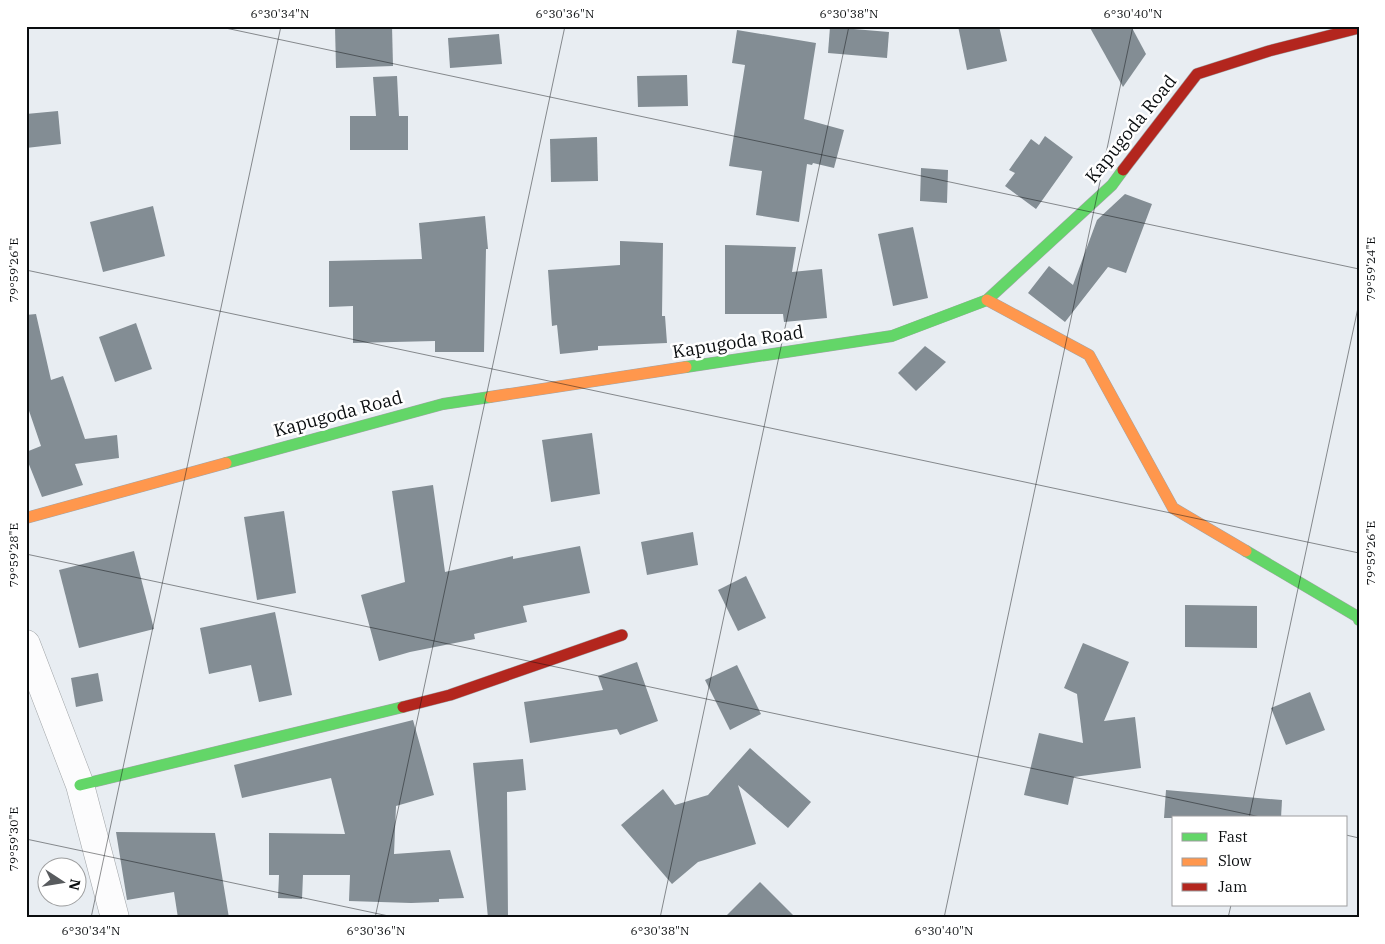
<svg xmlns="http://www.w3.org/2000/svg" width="1385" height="944" font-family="'IBM Plex Serif',serif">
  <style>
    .building { fill: #838d94 }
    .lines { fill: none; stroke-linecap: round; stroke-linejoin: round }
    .street-casing { stroke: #a1a5a8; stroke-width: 29 }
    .fast-casing { stroke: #a1a5a8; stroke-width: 12 }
    .slow-casing { stroke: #a1a5a8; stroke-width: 12 }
    .jam-casing { stroke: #a1a5a8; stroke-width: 12 }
    .street { stroke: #fcfcfd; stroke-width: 28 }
    .fast { stroke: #63d668; stroke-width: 11 }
    .slow { stroke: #ff974d; stroke-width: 11 }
    .jam { stroke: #b3261e; stroke-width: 11 }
    .ticks { fill: none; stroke: #0a0d0f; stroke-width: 1; stroke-opacity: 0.45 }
    .labels { text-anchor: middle; stroke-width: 5; stroke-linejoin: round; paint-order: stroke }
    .street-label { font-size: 18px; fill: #0a0d0f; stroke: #fff }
    .neatline { fill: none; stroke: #0a0d0f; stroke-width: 2 }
    .ticks-label { font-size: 12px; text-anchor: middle; fill: #0a0d0f }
  </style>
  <rect width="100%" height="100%" fill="#e8edf2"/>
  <g class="building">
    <polygon points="392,26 393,66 336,68 335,27"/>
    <polygon points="958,26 999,26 1007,61 967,70"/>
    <polygon points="1089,26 1131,26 1146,54 1123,87"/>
    <polygon points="830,27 889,32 887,58 828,53"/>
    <polygon points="737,30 816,43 804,119 844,130 834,168 813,163 812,165 807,164 799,222 756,215 762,171 729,166 745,65 732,63"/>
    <polygon points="499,34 502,64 450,68 448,38"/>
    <polygon points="687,75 688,106 638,107 637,76"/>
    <polygon points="397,76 399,116 408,116 408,150 350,150 350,116 376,116 373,77"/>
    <polygon points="58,111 61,144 26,148 26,114"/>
    <polygon points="1045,136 1073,157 1036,209 1005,186 1015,173 1009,170 1031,139 1039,145"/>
    <polygon points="597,137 598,181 551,182 550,139"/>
    <polygon points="921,168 948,170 947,203 920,201"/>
    <polygon points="1125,194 1152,204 1126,273 1108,267 1065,322 1028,293 1049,266 1073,285 1097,220"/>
    <polygon points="153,206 165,256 103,272 90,222"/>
    <polygon points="485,216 488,249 486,249 484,352 435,352 435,341 353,343 353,306 329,307 329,261 422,259 419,223"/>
    <polygon points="913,227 928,298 893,306 878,234"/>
    <polygon points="620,241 663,243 662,316 665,316 667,343 598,346 598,350 560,354 557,325 552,326 548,270 620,265"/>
    <polygon points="725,245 796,247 792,272 822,269 827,318 784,322 783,314 725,314"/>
    <polygon points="36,314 51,380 63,376 85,439 117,435 119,458 75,464 83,485 42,497 26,457 26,452 41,446 26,402 26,315"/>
    <polygon points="136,323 152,369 115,382 99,337"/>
    <polygon points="925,346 946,362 916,391 898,373"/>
    <polygon points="592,433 600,494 551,502 542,440"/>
    <polygon points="433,485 445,572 513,556 513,559 580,546 590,593 523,606 527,622 474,634 475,639 410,652 379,661 361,595 405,582 392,491"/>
    <polygon points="284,511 296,593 257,600 244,517"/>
    <polygon points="693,532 698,565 647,575 641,542"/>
    <polygon points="134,551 154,629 79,648 59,570"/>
    <polygon points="746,576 766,618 738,631 718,590"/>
    <polygon points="1185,605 1257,606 1257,648 1185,647"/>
    <polygon points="275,612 292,695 259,702 251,665 209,674 200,628"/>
    <polygon points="1083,643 1129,662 1104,721 1135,717 1141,768 1074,777 1068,805 1024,795 1039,733 1083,743 1077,694 1064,688"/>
    <polygon points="637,662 658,721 620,735 617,729 530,743 524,702 603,690 598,676"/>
    <polygon points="737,665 761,714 730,730 705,680"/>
    <polygon points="98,673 103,701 76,707 71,678"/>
    <polygon points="1310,692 1325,730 1286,745 1271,708"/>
    <polygon points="413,720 434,795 396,806 394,854 450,850 464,898 439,899 439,902 411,903 349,901 350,875 303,875 302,899 278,898 279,875 269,875 269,833 345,834 331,778 242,798 234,765"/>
    <polygon points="750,748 811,802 788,828 738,785 756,844 698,862 672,884 621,825 663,789 675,805 708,795"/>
    <polygon points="523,759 526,790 507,792 508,918 488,918 473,763"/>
    <polygon points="1166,790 1282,800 1281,818 1164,818"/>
    <polygon points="116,832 215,833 229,918 178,918 174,892 127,900"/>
    <polygon points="760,882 796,918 724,918"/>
  </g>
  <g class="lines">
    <g class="street-casing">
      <polyline id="street" points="26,644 80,785 115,918"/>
    </g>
    <g class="fast-casing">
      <g id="fast">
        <polyline points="686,367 892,336 987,300 1112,185 1123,170"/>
        <polyline points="226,463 443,404 490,397"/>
        <polyline points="1246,551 1358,617 1359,620"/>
        <polyline points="80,785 403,707"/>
      </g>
    </g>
    <g class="slow-casing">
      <g id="slow">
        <polyline points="987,300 1089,355 1173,508 1246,551"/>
        <polyline points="490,397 686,367"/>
        <polyline points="26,518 226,463"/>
      </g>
    </g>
    <g class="jam-casing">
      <g id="jam">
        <polyline points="1123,170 1197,74 1269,51 1359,28"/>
        <polyline points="403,707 450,695 622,635"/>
      </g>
    </g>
    <use href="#street" class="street"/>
    <use href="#fast" class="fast"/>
    <use href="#slow" class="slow"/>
    <use href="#jam" class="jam"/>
  </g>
  <path class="ticks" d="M216,26L1359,269M26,270L1359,553M26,554L1265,818M1249,818L1359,303M1346,835L1359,838M26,839L398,918M91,918L281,26M375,918L565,26M660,918L849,26M944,918L1133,26M1228,918L1231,905"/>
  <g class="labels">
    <g class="street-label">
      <text transform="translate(1131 129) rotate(-51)" y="6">Kapugoda Road</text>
      <text transform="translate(738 342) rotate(-9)" y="6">Kapugoda Road</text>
      <text transform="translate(338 414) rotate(-15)" y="6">Kapugoda Road</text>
    </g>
  </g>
  <rect width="1385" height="944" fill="none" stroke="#ffffff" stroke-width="55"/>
  <rect x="1172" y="816" width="175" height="90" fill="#ffffff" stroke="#9d9e9f"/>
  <rect x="1182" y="833" width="25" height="8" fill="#63d668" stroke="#9d9e9f"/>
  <text x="1218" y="842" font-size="15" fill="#0a0d0f">Fast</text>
  <rect x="1182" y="858" width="25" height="8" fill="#ff974d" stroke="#9d9e9f"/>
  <text x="1218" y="866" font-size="15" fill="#0a0d0f">Slow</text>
  <rect x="1182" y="883" width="25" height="8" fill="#b3261e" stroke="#9d9e9f"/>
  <text x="1218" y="892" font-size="15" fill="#0a0d0f">Jam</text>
  <g transform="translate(62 882) rotate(102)"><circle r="24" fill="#ffffff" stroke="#9d9e9f"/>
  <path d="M0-4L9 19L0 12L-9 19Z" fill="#585b5e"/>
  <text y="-8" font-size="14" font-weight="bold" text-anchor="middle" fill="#0a0d0f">N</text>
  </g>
  <rect x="28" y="28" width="1330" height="888" class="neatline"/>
  <g class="ticks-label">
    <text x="280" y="18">6°30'34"N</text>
    <text x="565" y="18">6°30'36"N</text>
    <text x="849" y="18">6°30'38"N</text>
    <text x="1133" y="18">6°30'40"N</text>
    <text transform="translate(1371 269) rotate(-90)" y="4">79°59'24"E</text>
    <text transform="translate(14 270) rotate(-90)" y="4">79°59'26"E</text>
    <text transform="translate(1371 553) rotate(-90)" y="4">79°59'26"E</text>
    <text transform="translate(14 555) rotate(-90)" y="4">79°59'28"E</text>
    <text transform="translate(14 839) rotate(-90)" y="4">79°59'30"E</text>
    <text x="91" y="935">6°30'34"N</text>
    <text x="376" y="935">6°30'36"N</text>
    <text x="660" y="935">6°30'38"N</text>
    <text x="944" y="935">6°30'40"N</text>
  </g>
</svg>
